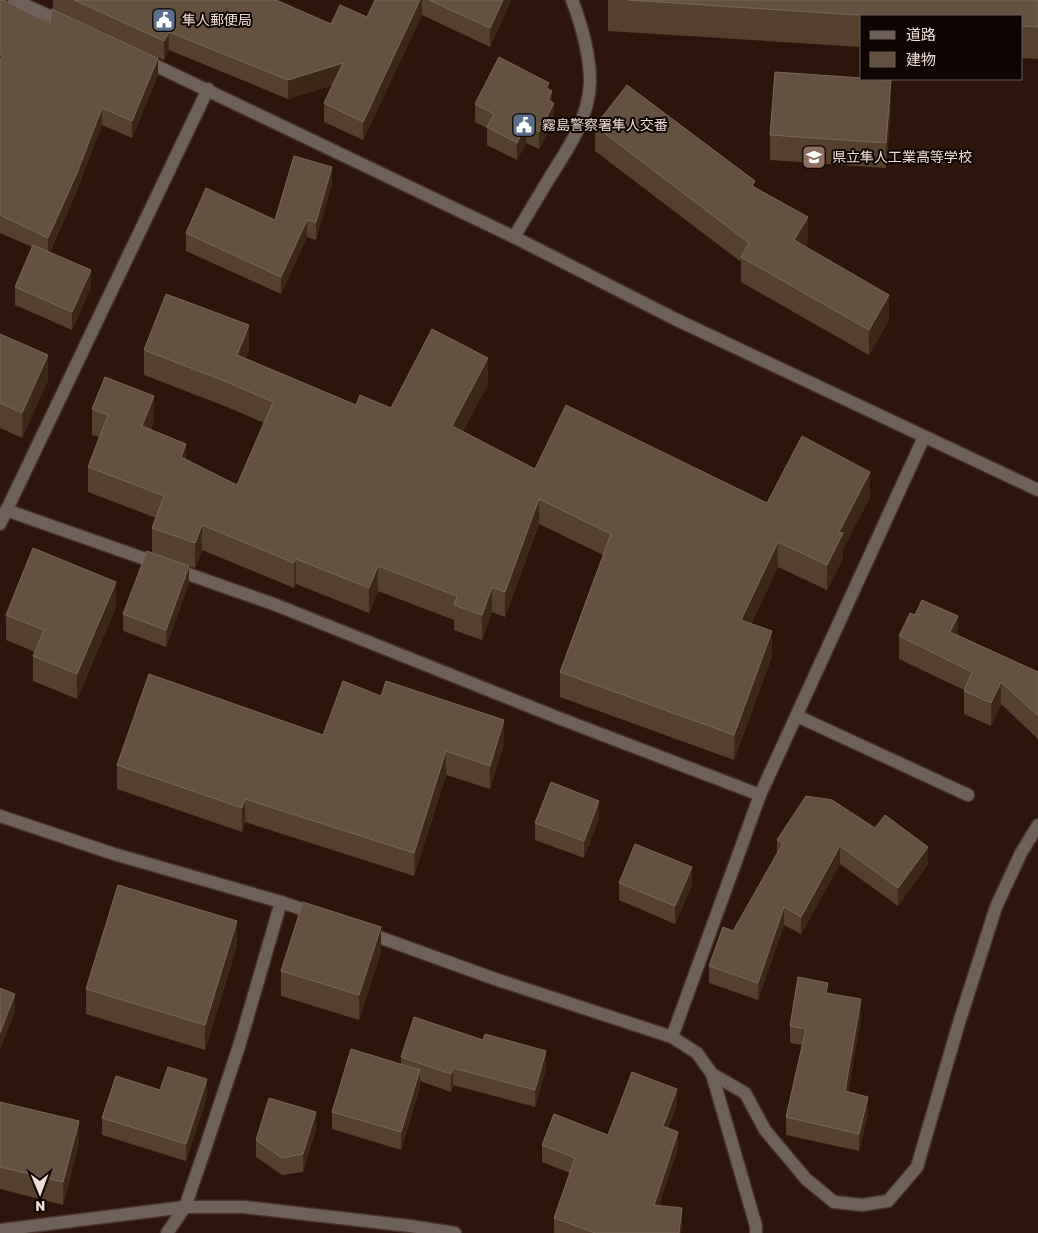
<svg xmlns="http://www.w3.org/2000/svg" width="1038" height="1233" font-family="Rubik,'Noto Sans JP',sans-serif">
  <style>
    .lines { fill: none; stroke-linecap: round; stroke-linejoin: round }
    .minor-casing { stroke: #483127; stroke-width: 15 }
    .tertiary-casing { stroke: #483127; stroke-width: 15 }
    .minor { stroke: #6e6159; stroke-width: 12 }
    .tertiary { stroke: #6e6159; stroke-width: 12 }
    .wall { fill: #54402d }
    .shaded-wall { fill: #3d2818 }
    .building { fill: #64513f; stroke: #7a6757 }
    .labels { text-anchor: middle; stroke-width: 4; stroke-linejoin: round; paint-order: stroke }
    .poi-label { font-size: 14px; fill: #eeddd6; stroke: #0e0502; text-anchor: start }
  </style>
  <rect width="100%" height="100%" fill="#2d150b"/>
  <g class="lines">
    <g class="minor-casing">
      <g id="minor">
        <path d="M514,237C526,217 538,197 550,177C568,149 589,118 590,82C590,54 582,26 572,0"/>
        <polyline points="6,510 276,605 556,717 760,795"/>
        <polyline points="0,524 208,89"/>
        <polyline points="797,716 968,795"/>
        <polyline points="672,1037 760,795 924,437"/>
        <polyline points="712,1074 745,1093 765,1130 806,1179 834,1202 862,1205 888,1201 917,1167 958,1026 996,907 1021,853 1038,825"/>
        <polyline points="167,1233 185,1207 205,1149 240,1043 281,902"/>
      </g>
    </g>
    <g class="tertiary-casing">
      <g id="tertiary">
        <polyline points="14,0 67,24"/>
        <polyline points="144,60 514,237 675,319 1038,490"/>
        <polyline points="0,816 114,854 281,902 316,914"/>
        <polyline points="365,932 495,979 672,1037 697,1053 712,1074 756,1226 756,1233"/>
        <polyline points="0,1230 185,1207 244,1207 410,1226 455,1233"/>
      </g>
    </g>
    <use href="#minor" class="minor"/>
    <use href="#tertiary" class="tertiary"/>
  </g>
  <g class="wall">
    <polygon points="0,0 158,75 132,138 102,125 77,190 50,252 91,287 72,330 15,305 15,287 32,247 0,233"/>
    <polygon points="53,0 276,0 331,24 367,17 375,0 511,0 490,47 422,15 363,140 324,122 324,103 333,85 288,99 169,50 164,60 53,9"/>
    <polygon points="608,0 1038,0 1038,59 1022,58 1022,16 862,16 862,47 608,31"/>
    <polygon points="549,90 552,102 554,121 539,149 526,143 517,160 487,145 487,128 475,122 475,104"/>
    <polygon points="891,105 886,168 770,160 770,135"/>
    <polygon points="595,126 755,187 808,243 805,246 889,320 869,355 741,282 741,262 595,151"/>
    <polygon points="332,184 316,240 307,237 281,294 186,251 186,233 275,220"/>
    <polygon points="0,334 48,380 22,438 0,428"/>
    <polygon points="144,350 249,350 245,358 356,405 391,408 488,384 463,431 535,469 767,503 870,497 843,549 843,558 827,590 778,567 751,624 772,656 734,760 560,697 560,672 603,555 539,524 505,617 492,612 482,640 454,630 454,620 378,591 369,613 296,584 294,588 202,550 195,568 189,566 189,583 166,647 123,631 123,614 152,553 152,528 156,518 88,492 88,467 99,437 92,435 92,409 154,422 150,430 186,460 237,485 264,423 227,407 144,375"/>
    <polygon points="116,607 77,699 33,681 33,656 35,652 6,640 6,615"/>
    <polygon points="958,635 1038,672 1038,739 1001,704 991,726 964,714 964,690 899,659 899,636"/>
    <polygon points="323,735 504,744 490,789 446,775 414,876 245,822 242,832 117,789 117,765"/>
    <polygon points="806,796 928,864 898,906 840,864 801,934 784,925 758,1000 709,983 709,966 733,931 777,853 777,840"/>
    <polygon points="599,818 584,858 535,840 535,823"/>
    <polygon points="619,883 692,885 675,924 619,900"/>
    <polygon points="237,946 205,1050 86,1014 86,989"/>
    <polygon points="381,952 359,1020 281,996 281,971"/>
    <polygon points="828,993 861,1016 848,1092 868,1114 859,1151 786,1135 786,1117 802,1045 790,1043 790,1026"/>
    <polygon points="401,1057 546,1068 535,1107 453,1085 451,1092 420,1081 420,1087 401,1150 332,1129 332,1112 401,1064"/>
    <polygon points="160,1090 207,1097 186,1161 102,1135 102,1118"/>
    <polygon points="0,1102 79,1144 63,1205 0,1189"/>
    <polygon points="677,1105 668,1128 678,1148 659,1205 682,1224 681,1233 554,1233 554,1218 570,1173 542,1162 542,1145 608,1135"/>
    <polygon points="316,1129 303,1172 282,1175 256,1157 256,1140"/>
  </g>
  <g class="shaded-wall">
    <polygon points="420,0 422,0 422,15 363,140 363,122"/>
    <polygon points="503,0 511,0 490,47 490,28"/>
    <polygon points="169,32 169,50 164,60 164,41"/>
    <polygon points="158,58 158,75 132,138 132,121"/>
    <polygon points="343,63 343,82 288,99 288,80"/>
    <polygon points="891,80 891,105 886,168 886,143"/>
    <polygon points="549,83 549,99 552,91 552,107 554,103 554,121 539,149 539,132 546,88"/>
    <polygon points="102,108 102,125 77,190 48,255 48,238"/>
    <polygon points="526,125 526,143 517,160 517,143"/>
    <polygon points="332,167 332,184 316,240 316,222"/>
    <polygon points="808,217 808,243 794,265 794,240"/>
    <polygon points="307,220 307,237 281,294 281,277"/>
    <polygon points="91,270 91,287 72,330 72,312"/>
    <polygon points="889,295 889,320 869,355 869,330"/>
    <polygon points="249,325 249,350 237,380 237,355"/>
    <polygon points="48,355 48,380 22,438 22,413"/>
    <polygon points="488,358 488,384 452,451 452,426"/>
    <polygon points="154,396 154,422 142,452 142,426"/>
    <polygon points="186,444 186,469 181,457"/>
    <polygon points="870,472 870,497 843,549 843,558 827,590 827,565 839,532"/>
    <polygon points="539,499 539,524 505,617 505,592"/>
    <polygon points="202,525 202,550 195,568 195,543"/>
    <polygon points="778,542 778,567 741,645 741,620"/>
    <polygon points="296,559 296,584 294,588 294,563"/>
    <polygon points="189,566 189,583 166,647 166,630"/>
    <polygon points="378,566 378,591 369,613 369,588"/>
    <polygon points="116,582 116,607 77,699 77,674"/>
    <polygon points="492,587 492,612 482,640 482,615"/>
    <polygon points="958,616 958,639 950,632"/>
    <polygon points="772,631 772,656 734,760 734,735"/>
    <polygon points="1001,682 1001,704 991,726 991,703"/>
    <polygon points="504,720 504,744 490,789 490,766"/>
    <polygon points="446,751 446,775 414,876 414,853"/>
    <polygon points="245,799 245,822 242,832 242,808"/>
    <polygon points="599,801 599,818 584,858 584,841"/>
    <polygon points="840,846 840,864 801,934 801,917"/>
    <polygon points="928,847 928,864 898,906 898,888"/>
    <polygon points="692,867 692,885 675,924 675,906"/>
    <polygon points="784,907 784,925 758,1000 758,983"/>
    <polygon points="237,921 237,946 205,1050 205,1025"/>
    <polygon points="381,927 381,952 359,1020 359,995"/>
    <polygon points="15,994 15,1012 0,1050 0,1033"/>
    <polygon points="861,999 861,1016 845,1109 845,1091"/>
    <polygon points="546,1051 546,1068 535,1107 535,1090"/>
    <polygon points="453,1068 453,1085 451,1092 451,1074"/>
    <polygon points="420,1070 420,1087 401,1150 401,1132"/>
    <polygon points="207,1079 207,1097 186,1161 186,1144"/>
    <polygon points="677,1089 677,1105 663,1143 663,1126"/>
    <polygon points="868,1097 868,1114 859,1151 859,1134"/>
    <polygon points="316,1112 316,1129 303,1172 303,1154"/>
    <polygon points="79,1121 79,1144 63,1205 63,1182"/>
    <polygon points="678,1132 678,1148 654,1221 654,1205"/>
    <polygon points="682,1208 682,1224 681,1233 679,1233"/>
  </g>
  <g class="building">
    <polygon points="0,0 4,0 50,24 52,9 158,58 132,121 102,108 77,173 48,238 0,215 0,62 3,56 0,54"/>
    <polygon points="74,0 276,0 331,24 340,5 367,17 375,0 420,0 363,122 324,103 343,63 288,80 169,32 164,41"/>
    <polygon points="429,0 503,0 490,28"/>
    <polygon points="628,0 1038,0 1038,27 1022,26 1022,16 873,16"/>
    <polygon points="499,57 549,83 546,88 552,91 548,100 554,103 539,132 526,125 517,143 487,127 494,114 475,104"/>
    <polygon points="775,72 862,78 862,79 891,80 886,143 770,135"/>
    <polygon points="627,85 755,181 752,186 808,217 794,240 889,295 869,330 741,257 749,243 595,126"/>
    <polygon points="294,156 332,167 316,222 307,220 281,277 186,233 206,188 275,220"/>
    <polygon points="33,245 91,270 72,312 15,287"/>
    <polygon points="166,294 249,325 237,355 356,405 360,395 391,408 432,329 488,358 452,426 535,469 566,405 767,503 802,436 870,472 839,532 843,533 827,565 778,542 741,620 772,631 734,735 560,672 611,534 539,499 505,592 492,587 482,615 454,605 457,596 378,566 369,588 296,559 294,563 202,525 195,543 152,528 164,496 88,467 108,415 92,409 105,377 154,396 142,426 186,444 181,457 237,485 273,402 227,382 144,350"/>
    <polygon points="0,334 48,355 22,413 0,403"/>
    <polygon points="33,548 116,582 77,674 33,656 44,630 6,615"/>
    <polygon points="147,551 189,566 166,630 123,614"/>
    <polygon points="922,600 958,616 950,632 1038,672 1038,716 1001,682 991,703 964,691 972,672 899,636 910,613 915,615"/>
    <polygon points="149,674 323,735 343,681 381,696 386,681 504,720 490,766 446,751 414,853 245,799 242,808 117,765"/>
    <polygon points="551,782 599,801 584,841 535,823"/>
    <polygon points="806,796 832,800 875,828 885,815 928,847 898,888 840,846 801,917 784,907 758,983 709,966 723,927 733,931 783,843 777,840"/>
    <polygon points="635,844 692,867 675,906 619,883"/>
    <polygon points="118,885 237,921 205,1025 86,989"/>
    <polygon points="303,902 381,927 359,995 281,971"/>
    <polygon points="798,977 828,983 826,993 861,999 845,1091 868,1097 859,1134 786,1117 806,1029 790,1026"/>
    <polygon points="0,988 15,994 0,1033"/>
    <polygon points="414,1017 483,1040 485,1034 546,1051 535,1090 453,1068 451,1074 401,1057"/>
    <polygon points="351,1049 420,1070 401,1132 332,1112"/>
    <polygon points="168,1067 207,1079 186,1144 102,1118 116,1076 160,1090"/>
    <polygon points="632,1072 677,1089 663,1126 678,1132 654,1205 682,1208 679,1233 595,1233 554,1218 575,1158 542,1145 554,1114 608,1135"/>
    <polygon points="269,1098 316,1112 303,1154 282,1158 256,1140"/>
    <polygon points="0,1102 79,1121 63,1182 0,1167"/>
  </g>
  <defs>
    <g id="civic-square" transform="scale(1.25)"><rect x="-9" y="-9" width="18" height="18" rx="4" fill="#5c6f8a" stroke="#0e0502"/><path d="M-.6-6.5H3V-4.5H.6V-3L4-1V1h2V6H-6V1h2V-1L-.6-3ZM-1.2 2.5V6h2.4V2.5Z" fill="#fff"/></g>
    <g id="school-square" transform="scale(1.25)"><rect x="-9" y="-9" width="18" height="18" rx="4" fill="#8d6e63" stroke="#0e0502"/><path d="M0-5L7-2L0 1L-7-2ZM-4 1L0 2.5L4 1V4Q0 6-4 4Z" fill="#fff"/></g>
  </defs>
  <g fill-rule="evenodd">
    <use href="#civic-square" x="164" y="20"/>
    <use href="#civic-square" x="524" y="125"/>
    <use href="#school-square" x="814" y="157"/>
  </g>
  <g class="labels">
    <g class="poi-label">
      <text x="182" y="25">隼人郵便局</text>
      <text x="542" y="130">霧島警察署隼人交番</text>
      <text x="832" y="162">県立隼人工業高等学校</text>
    </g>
  </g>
  <rect x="860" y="15" width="162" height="65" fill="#0e0502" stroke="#685b57"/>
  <rect x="870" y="31" width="25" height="8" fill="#6e6159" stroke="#685b57"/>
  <text x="906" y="40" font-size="15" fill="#eeddd6">道路</text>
  <rect x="870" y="52" width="25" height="15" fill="#64513f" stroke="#685b57"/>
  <text x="906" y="65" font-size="15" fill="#eeddd6">建物</text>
  <g transform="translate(40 1193) rotate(179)" stroke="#0e0502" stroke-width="4" paint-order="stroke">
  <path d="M0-4L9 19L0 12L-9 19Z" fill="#eeddd6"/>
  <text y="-8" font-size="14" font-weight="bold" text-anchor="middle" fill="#eeddd6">N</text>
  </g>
</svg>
